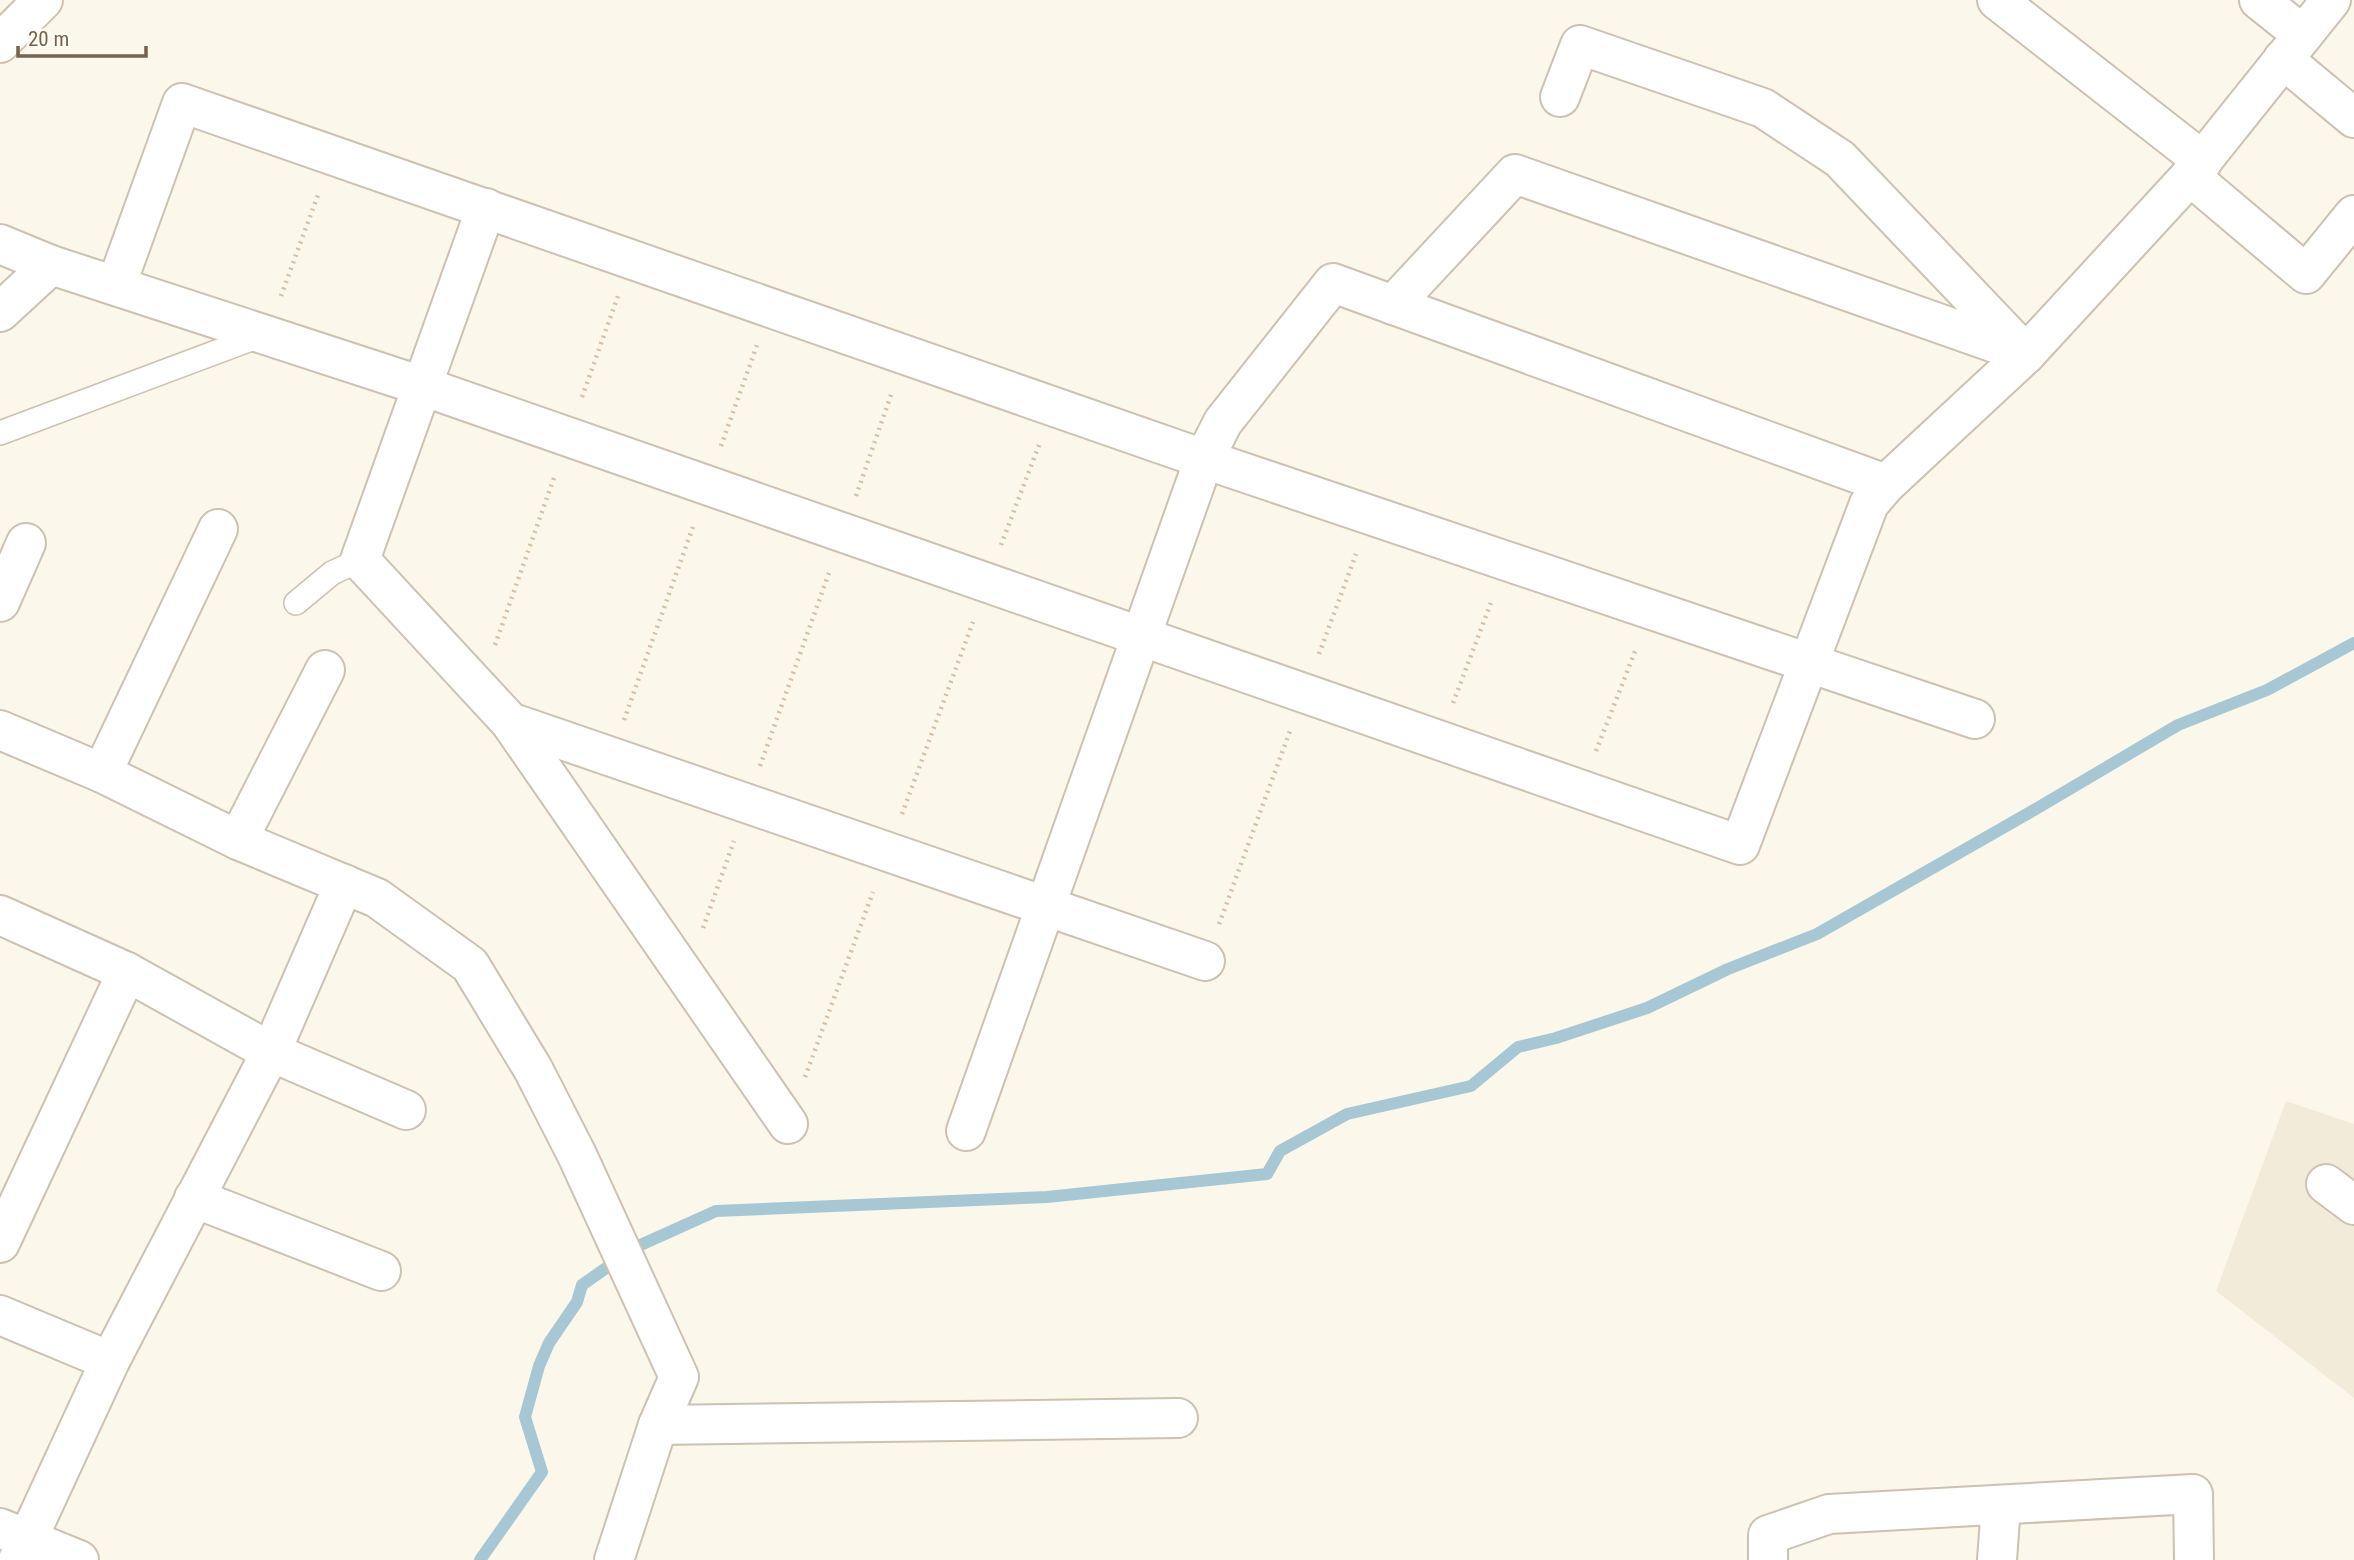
<svg xmlns="http://www.w3.org/2000/svg" width="2354" height="1560" font-family="'Roboto Condensed',sans-serif">
  <style>
    .residential { fill: #f3ebda }
    .lines { fill: none; stroke-linecap: round; stroke-linejoin: round }
    .stream { stroke: #a7c7d5; stroke-width: 12 }
    .lane-casing { stroke: #cdc1b1; stroke-width: 26 }
    .street-casing { stroke: #cdc1b1; stroke-width: 42 }
    .secondary-casing { stroke: #d0c2af; stroke-width: 42 }
    .path { stroke: #d4bfa7; stroke-width: 4.5; stroke-dasharray: 2 5; stroke-linecap: butt }
    .lane { stroke: #fff; stroke-width: 23 }
    .street { stroke: #fff; stroke-width: 38 }
    .secondary { stroke: #fff; stroke-width: 38 }
  </style>
  <rect width="100%" height="100%" fill="#fbf7eb"/>
  <polygon class="residential" points="2286,1101 2354,1124 2354,1398 2216,1291"/>
  <g class="lines">
    <polyline class="stream" points="480,1560 542,1472 525,1417 539,1366 549,1343 577,1302 582,1285 636,1247 716,1211 1047,1197 1267,1174 1280,1151 1347,1114 1471,1086 1518,1047 1556,1038 1647,1008 1728,969 1817,934 2034,810 2178,725 2267,690 2354,643"/>
    <g class="lane-casing">
      <g id="lane">
        <polyline points="0,433 262,335"/>
        <polyline points="296,603 332,573 360,560"/>
      </g>
    </g>
    <g class="street-casing">
      <g id="street">
        <polyline points="1997,0 2203,161"/>
        <polyline points="2259,0 2303,35"/>
        <polyline points="2283,59 2354,118"/>
        <polyline points="1560,97 1580,45 1763,108 1840,159 2022,350"/>
        <polyline points="2190,176 2306,274 2354,215"/>
        <polyline points="486,208 360,560 510,722 788,1124"/>
        <polyline points="0,244 51,265 422,386 1740,845 1869,504 1886,484 2026,354 2190,176 2331,0"/>
        <polyline points="116,286 182,103 1204,459 1975,719"/>
        <polyline points="1393,305 1515,174 2026,354"/>
        <polyline points="0,312 51,265"/>
        <polyline points="0,602 26,543"/>
        <polyline points="325,670 238,840 377,898 470,965 533,1069 577,1155 679,1377 658,1425 614,1560"/>
        <polyline points="510,722 1205,961"/>
        <polyline points="0,730 102,773 218,529"/>
        <polyline points="102,773 238,840"/>
        <polyline points="0,915 127,972 271,1052 406,1110"/>
        <polyline points="966,1131 1204,459 1223,422 1333,283 1886,484"/>
        <polyline points="2326,1184 2354,1205"/>
        <polyline points="194,1198 381,1271"/>
        <polyline points="0,1243 127,972"/>
        <polyline points="0,1315 110,1361"/>
        <polyline points="658,1425 1178,1418"/>
        <polyline points="0,1528 79,1560"/>
        <polyline points="18,1560 110,1361 271,1052 344,884"/>
        <polyline points="1768,1560 1768,1535 1829,1514 2193,1494 2194,1560"/>
        <polyline points="1997,1560 2001,1505"/>
      </g>
    </g>
    <g class="secondary-casing">
      <polyline id="secondary" points="0,43 43,0"/>
    </g>
    <g class="path">
      <polyline points="281,296 319,192"/>
      <polyline points="582,397 618,296"/>
      <polyline points="721,446 757,345"/>
      <polyline points="856,496 892,392"/>
      <polyline points="1001,545 1039,445"/>
      <polyline points="495,645 555,475"/>
      <polyline points="1319,654 1356,554"/>
      <polyline points="1453,703 1492,600"/>
      <polyline points="624,720 694,524"/>
      <polyline points="1596,751 1636,649"/>
      <polyline points="760,766 830,570"/>
      <polyline points="902,814 973,622"/>
      <polyline points="1219,924 1290,731"/>
      <polyline points="703,928 734,841"/>
      <polyline points="805,1077 873,892"/>
    </g>
    <use href="#lane" class="lane"/>
    <use href="#street" class="street"/>
    <use href="#secondary" class="secondary"/>
  </g>
  <path d="M18 46v10h128v-10" fill="none" stroke="#75624f" stroke-width="3.5"/>
  <text x="28" y="46" font-size="21" fill="#75624f" stroke="#fefbf2" stroke-width="5" paint-order="stroke">20 m</text>
</svg>
